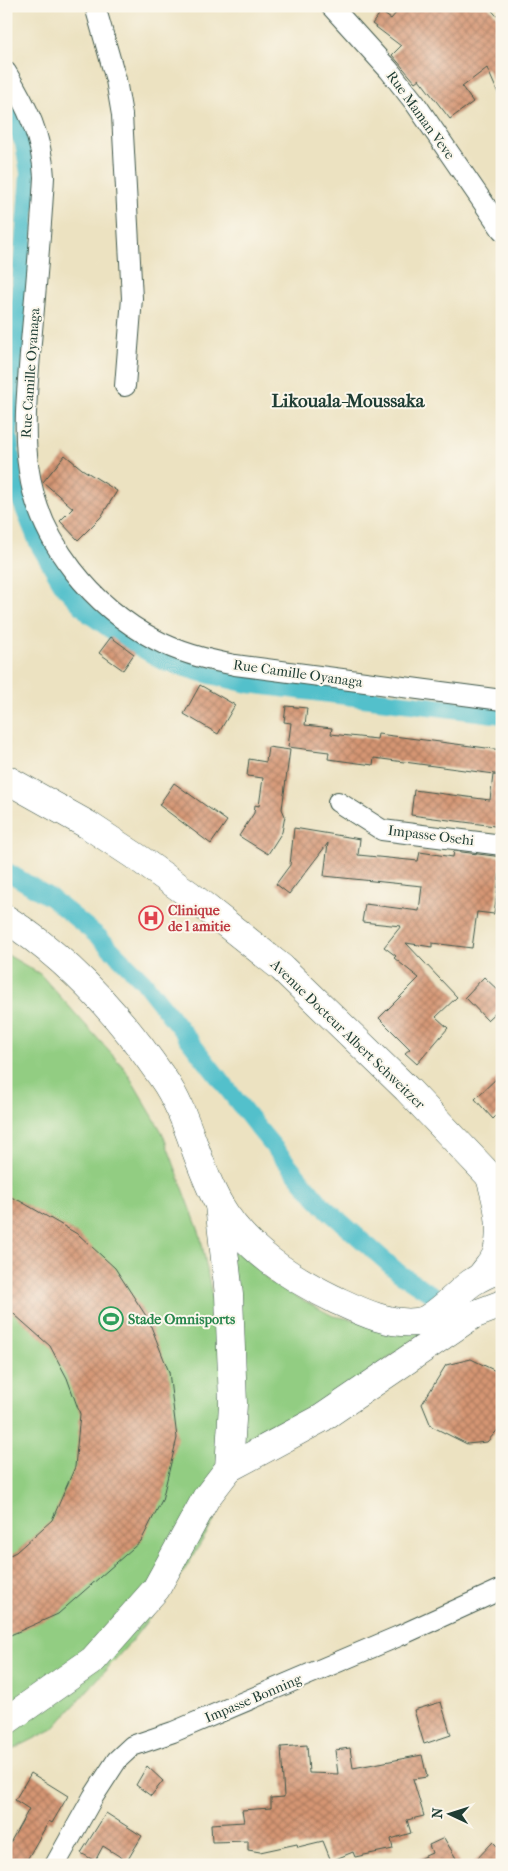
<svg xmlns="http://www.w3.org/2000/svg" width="508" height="1871" font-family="'IM FELL French Canon',serif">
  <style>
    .grass { fill: #92cd82; stroke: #58855b }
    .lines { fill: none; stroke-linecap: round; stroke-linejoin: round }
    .canal { stroke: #53c0cb; stroke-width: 18 }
    .building { fill: url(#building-cross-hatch) }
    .minor-casing { stroke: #3e5649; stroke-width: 22 }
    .secondary-casing { stroke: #3e5649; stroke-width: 29 }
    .minor { stroke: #fff; stroke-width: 20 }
    .secondary { stroke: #fff; stroke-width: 28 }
    .labels { text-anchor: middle; stroke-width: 4; stroke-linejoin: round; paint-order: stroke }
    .street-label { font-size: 14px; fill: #1f3d34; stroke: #fbf7ec }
    .health-label { font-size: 14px; font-weight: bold; fill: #be3a42; stroke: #fbf7ec; text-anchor: start }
    .leisure-label { font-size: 14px; font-weight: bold; fill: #27864d; stroke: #fbf7ec; text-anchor: start }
    .district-label { font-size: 19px; font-weight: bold; fill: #1f3d34; stroke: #fbf7ec }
  </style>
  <defs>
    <pattern id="building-cross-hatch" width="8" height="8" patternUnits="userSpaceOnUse" patternTransform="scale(1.25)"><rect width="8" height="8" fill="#d59573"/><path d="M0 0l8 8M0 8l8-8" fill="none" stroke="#ac7b5f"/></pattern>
  </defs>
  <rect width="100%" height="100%" fill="#fbf7ec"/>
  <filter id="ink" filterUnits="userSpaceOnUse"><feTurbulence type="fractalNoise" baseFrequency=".02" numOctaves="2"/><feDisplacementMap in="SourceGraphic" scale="10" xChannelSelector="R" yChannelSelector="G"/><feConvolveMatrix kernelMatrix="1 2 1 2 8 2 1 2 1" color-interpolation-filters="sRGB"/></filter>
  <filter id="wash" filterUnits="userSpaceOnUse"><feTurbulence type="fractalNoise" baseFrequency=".0096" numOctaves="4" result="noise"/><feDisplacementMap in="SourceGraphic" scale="20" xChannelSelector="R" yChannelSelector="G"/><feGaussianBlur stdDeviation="1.12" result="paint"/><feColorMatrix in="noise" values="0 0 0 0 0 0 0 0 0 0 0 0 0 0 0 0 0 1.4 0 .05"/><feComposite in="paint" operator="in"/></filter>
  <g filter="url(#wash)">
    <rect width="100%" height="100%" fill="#ece2c1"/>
    <g class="grass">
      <polygon points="6,954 40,974 125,1069 162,1132 200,1234 233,1404 229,1468 213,1523 176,1584 129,1644 53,1729 6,1753"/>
      <polygon points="229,1239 271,1283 333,1316 424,1332 321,1408 239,1450"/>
    </g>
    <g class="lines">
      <g class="canal">
        <polyline points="6,104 24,144 29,173 9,435 14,484 39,545 64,587 90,615 114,632 163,661 198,672 248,684 502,715"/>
        <polyline points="6,871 51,898 99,937 143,981 258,1128 323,1206 399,1273 436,1297"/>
      </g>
    </g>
    <g id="blocks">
      <g class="building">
        <polygon points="402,6 488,6 502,22 502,102 487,68 462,87 473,102 450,119 419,79 415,82 392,55 401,46 372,24 381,12 391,19"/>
        <polygon points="65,455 82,469 117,491 101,517 78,540 60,521 73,508 43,482"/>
        <polygon points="111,637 134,654 123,670 99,653"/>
        <polygon points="200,685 235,705 218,734 184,714"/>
        <polygon points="286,706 307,708 305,725 332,728 331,734 377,739 378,734 502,750 502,775 374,758 373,765 328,759 329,752 288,747 291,723 284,722"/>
        <polygon points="268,747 290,750 282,809 285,816 282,832 268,854 239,836 254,813 255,805 259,806 263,778 247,776 249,759 266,762"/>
        <polygon points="493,775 502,776 502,827 411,815 414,790 490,800"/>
        <polygon points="174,783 227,821 211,844 159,805"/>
        <polygon points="294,828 360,839 358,855 418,861 420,852 453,857 454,851 502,857 494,914 477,912 472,948 432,943 432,947 406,943 457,997 436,1017 448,1028 417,1064 405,1053 410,1049 379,1018 419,978 394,958 396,956 384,947 401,926 362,922 365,904 419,911 422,886 324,876 328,843 289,894 276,884 290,865"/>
        <polygon points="484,977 502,994 502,1006 487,1020 465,997"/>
        <polygon points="502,1073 502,1110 493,1119 475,1099"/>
        <polygon points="6,1195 20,1201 79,1235 115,1268 148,1319 169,1372 177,1438 162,1500 141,1541 58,1614 6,1637 6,1557 16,1552 52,1520 75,1467 80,1414 67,1378 50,1346 6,1307"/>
        <polygon points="471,1359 502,1374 502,1425 487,1442 467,1444 431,1426 422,1404 446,1365"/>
        <polygon points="441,1702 451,1735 424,1744 414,1710"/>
        <polygon points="307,1745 309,1773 338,1774 335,1750 350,1748 353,1768 422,1755 427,1777 413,1779 424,1816 407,1820 411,1833 391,1839 393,1849 355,1857 353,1852 331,1861 323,1841 298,1847 297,1844 260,1852 248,1850 248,1841 212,1842 211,1824 244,1822 242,1810 271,1808 271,1798 284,1797 281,1747"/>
        <polygon points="147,1766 163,1781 151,1796 136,1785"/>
        <polygon points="31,1773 68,1796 52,1823 49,1821 24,1865 6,1865 6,1850 29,1809 15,1800"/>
        <polygon points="106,1813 142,1836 127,1861 103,1846 95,1861 81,1853"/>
        <polygon points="444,1838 460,1865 405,1865 432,1853 429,1845"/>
        <polygon points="493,1842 502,1851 502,1865 471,1865"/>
      </g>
    </g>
  </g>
  <g filter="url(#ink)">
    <use href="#blocks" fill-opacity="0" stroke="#3e5649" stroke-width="1"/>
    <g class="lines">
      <g class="minor-casing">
        <g id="minor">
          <polyline points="95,6 116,80 122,115 132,298 125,386"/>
          <polyline points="331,6 389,70 415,103 502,230"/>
          <path d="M6,72C27,106 42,137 44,177C41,232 36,287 31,342C28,385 22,428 29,471C39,542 93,607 156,640C180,653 208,660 235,665L502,700"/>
          <polyline points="338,802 382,830 502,845"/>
          <polyline points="55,1865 93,1797 117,1760 132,1746 173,1732 399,1636 502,1589"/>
        </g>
      </g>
      <g class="secondary-casing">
        <g id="secondary">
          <polyline points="6,779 88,825 141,860 190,895 282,968 407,1089 502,1189"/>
          <path d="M6,919C69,959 120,1016 162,1077C189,1115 196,1164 219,1204C245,1249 289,1277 334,1299C360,1311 387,1325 417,1322C433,1321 457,1293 471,1283C481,1276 491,1272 502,1268"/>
          <path d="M482,1275C487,1268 495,1260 497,1252C504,1227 497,1201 490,1177"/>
          <polyline points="456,1317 473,1315 502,1304"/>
          <polyline points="229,1468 322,1418 473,1315"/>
          <polyline points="6,1721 93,1660 156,1589 206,1498 229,1468 233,1404 229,1295 219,1205"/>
        </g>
      </g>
      <use href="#minor" class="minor"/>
      <use href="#secondary" class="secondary"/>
    </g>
  </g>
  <defs>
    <g id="hospital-ring" transform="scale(1.25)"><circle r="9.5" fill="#fbf7ec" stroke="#e0444e" stroke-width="1.5"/><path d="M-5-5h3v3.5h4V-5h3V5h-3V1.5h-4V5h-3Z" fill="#e0444e"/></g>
    <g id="stadium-ring" transform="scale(1.25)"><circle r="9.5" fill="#fbf7ec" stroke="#2e9e5b" stroke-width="1.5"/><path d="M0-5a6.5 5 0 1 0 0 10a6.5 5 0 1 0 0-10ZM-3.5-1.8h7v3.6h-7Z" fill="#2e9e5b"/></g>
  </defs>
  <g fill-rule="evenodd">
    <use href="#hospital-ring" x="151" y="918"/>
    <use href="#stadium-ring" x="111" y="1319"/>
  </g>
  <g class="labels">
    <g class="street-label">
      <text transform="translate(421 115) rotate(54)" y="5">Rue Maman Veve</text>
      <text transform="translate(30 373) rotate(-86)" y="5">Rue Camille Oyanaga</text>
      <text transform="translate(298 673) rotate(8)" y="5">Rue Camille Oyanaga</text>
      <text transform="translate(431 835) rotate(7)" y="5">Impasse Osehi</text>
      <text transform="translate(348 1034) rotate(44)" y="5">Avenue Docteur Albert Schweitzer</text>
      <text transform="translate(253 1698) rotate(-23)" y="5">Impasse Bonning</text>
    </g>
    <g class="health-label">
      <text x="168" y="915">Clinique<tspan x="168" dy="16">de l amitie</tspan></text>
    </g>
    <g class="leisure-label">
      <text x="128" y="1324">Stade Omnisports</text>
    </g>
    <g class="district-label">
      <text x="348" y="407">Likouala-Moussaka</text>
    </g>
  </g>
  <rect width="508" height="1871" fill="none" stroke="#fbf7ec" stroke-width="25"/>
  <g transform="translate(450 1814) rotate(274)" stroke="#fbf7ec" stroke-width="4" paint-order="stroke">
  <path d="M0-4L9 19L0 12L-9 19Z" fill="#1f3d34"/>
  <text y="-8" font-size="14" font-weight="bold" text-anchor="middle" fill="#1f3d34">N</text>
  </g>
</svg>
